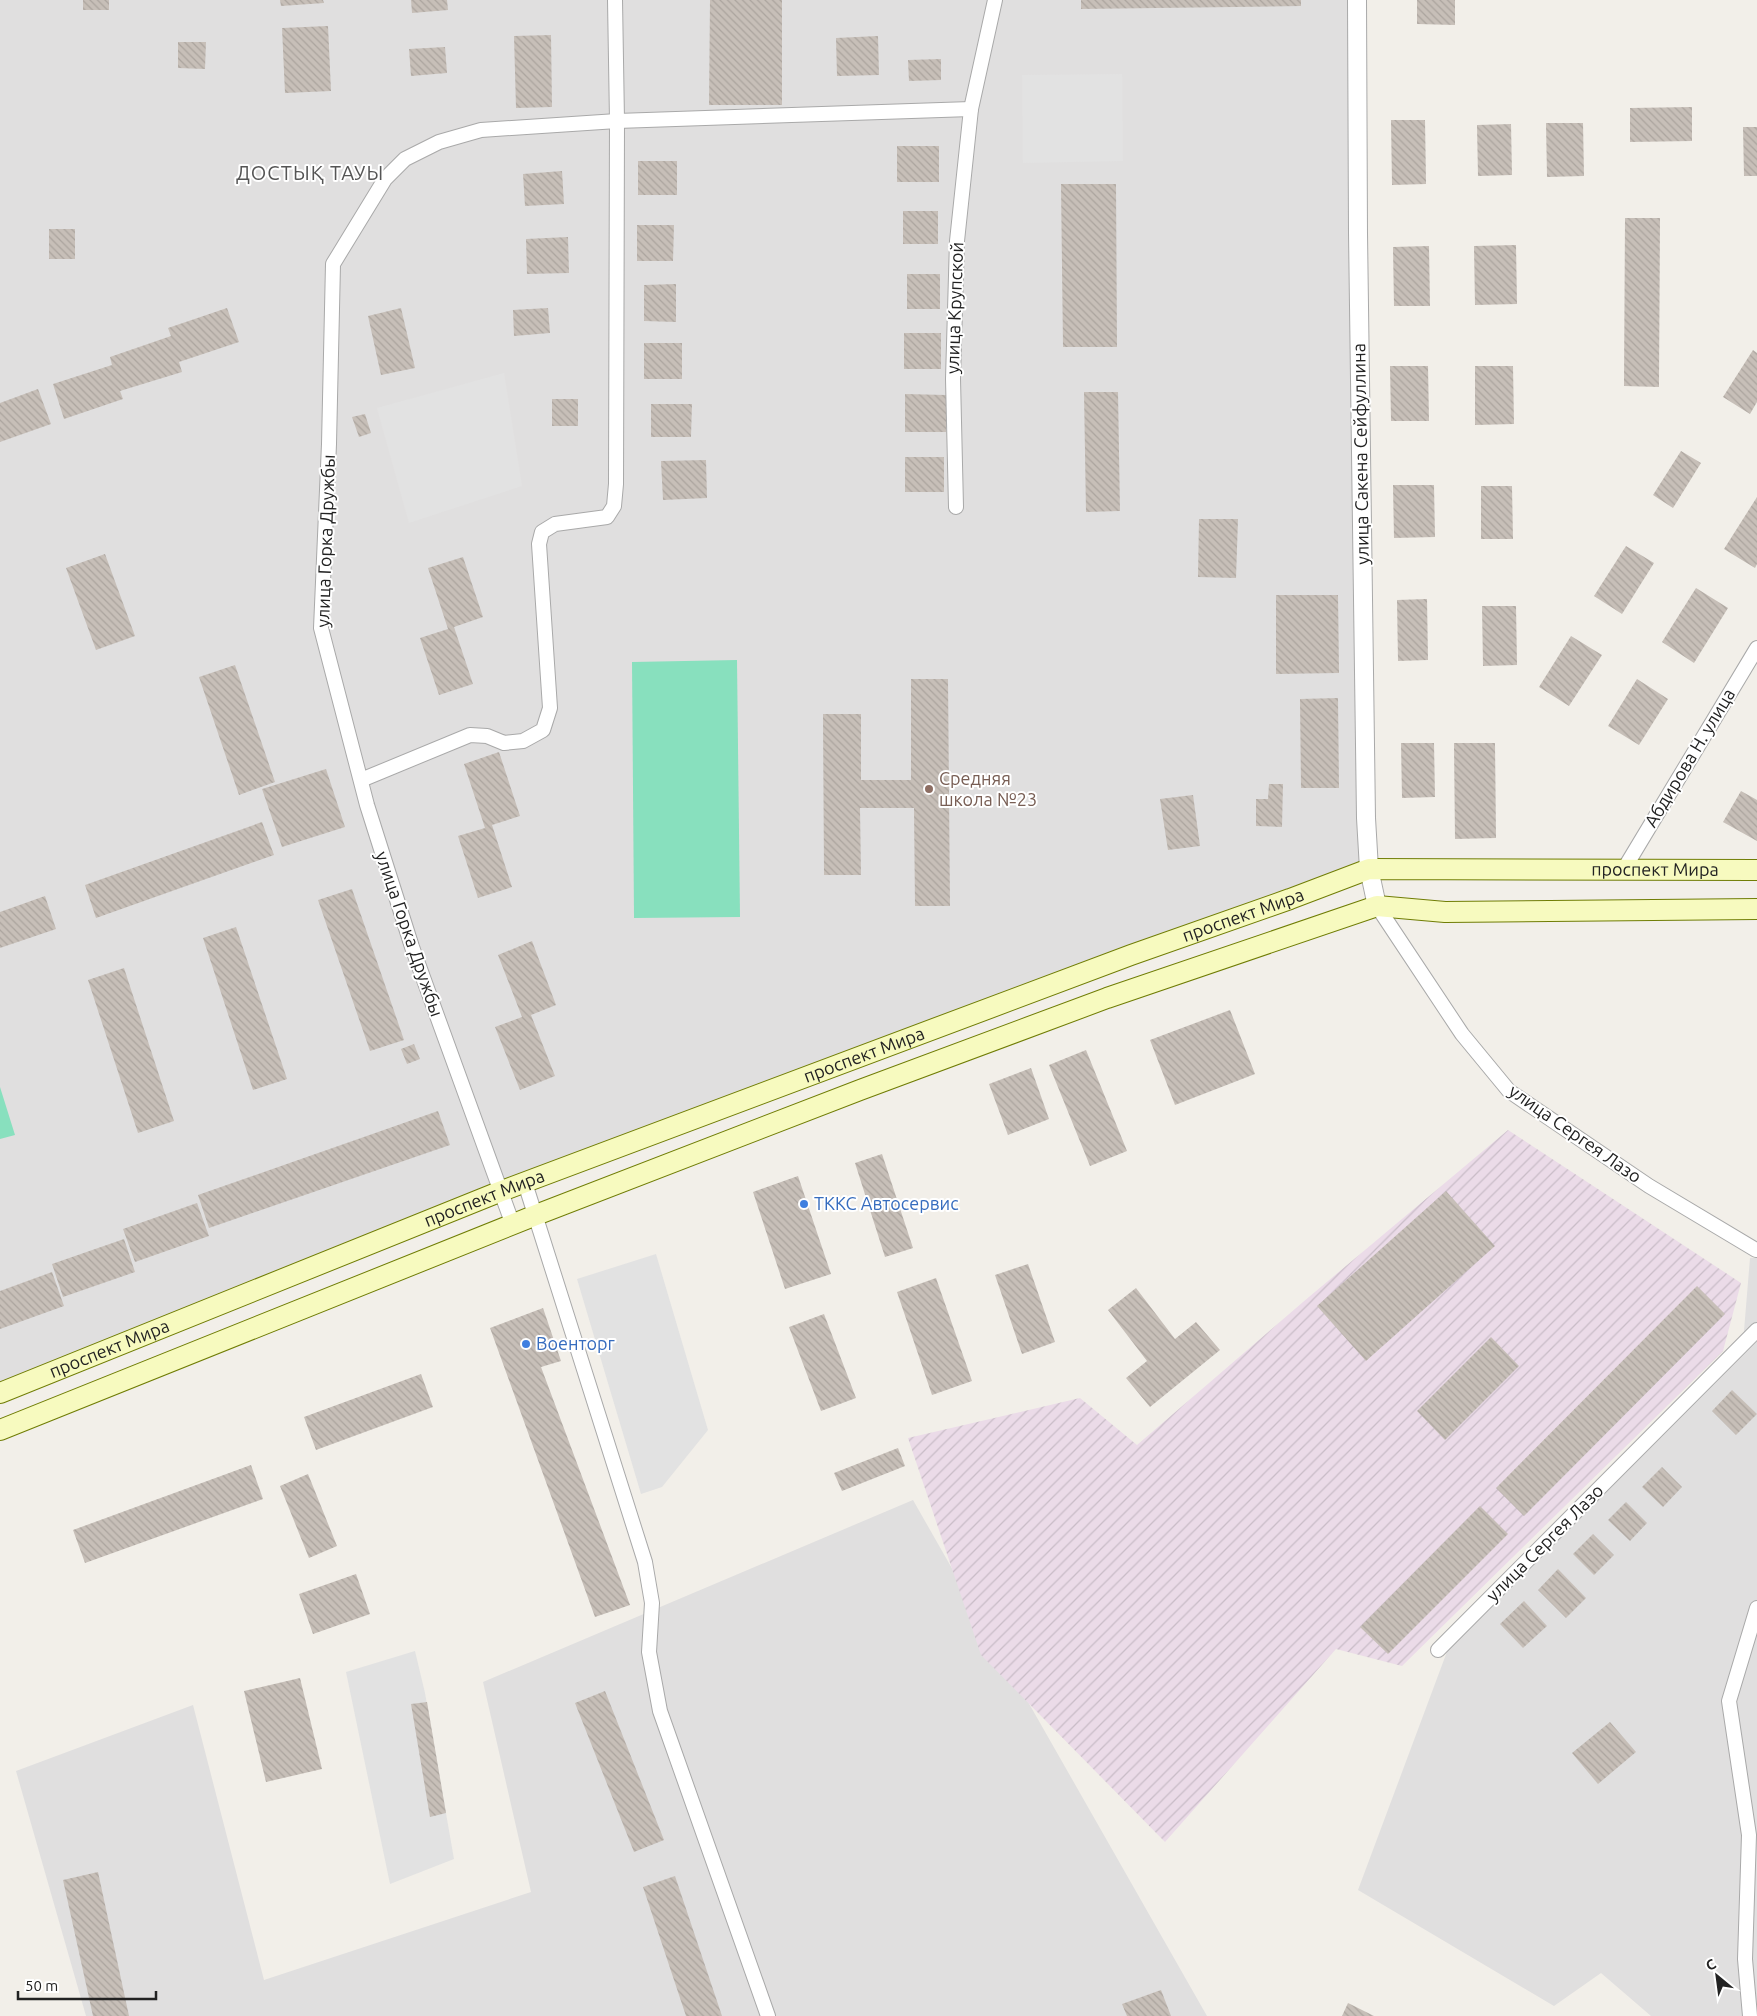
<svg xmlns="http://www.w3.org/2000/svg" width="1757" height="2016" font-family="Ubuntu,sans-serif">
  <style>
    .residential { fill: #e0dfdf }
    .industrial { fill: url(#industrial-furrows) }
    .pitch { fill: #88e0be }
    .parking { fill: #e2e2e2 }
    .building { fill: url(#building-back-hatch) }
    .lines { fill: none; stroke-linecap: round; stroke-linejoin: round }
    .minor-casing { stroke: #a9a9a9; stroke-width: 16 }
    .tertiary-casing { stroke: #a9a9a9; stroke-width: 20 }
    .secondary-casing { stroke: #707d05; stroke-width: 22 }
    .minor { stroke: #fff; stroke-width: 14 }
    .tertiary { stroke: #fff; stroke-width: 18 }
    .secondary { stroke: #f7fabf; stroke-width: 20 }
    .education-dot { fill: #8d6e63; stroke: #fff; stroke-width: 2 }
    .shop-dot { fill: #3f7fe0; stroke: #fff; stroke-width: 2 }
    .labels { text-anchor: middle; stroke-width: 4; stroke-linejoin: round; paint-order: stroke }
    .street-label { font-size: 18px; fill: #222; stroke: #fff }
    .education-label { font-size: 18px; fill: #785e54; stroke: #fff; text-anchor: start }
    .shop-label { font-size: 18px; fill: #366cbe; stroke: #fff; text-anchor: start }
    .quarter-label { font-size: 20px; letter-spacing: 1px; fill: #555; stroke: #fff }
  </style>
  <defs>
    <pattern id="industrial-furrows" width="10" height="10" patternUnits="userSpaceOnUse" patternTransform="scale(1.25)"><rect width="10" height="10" fill="#ebdbe8"/><path d="M-1 1l2-2M0 10L10 0M9 11l2-2" fill="none" stroke="#c9bcc7"/></pattern>
    <pattern id="building-back-hatch" width="6" height="6" patternUnits="userSpaceOnUse" patternTransform="scale(1.25)"><rect width="6" height="6" fill="#c7bfb8"/><path d="M-1 5l2 2M0 0l6 6M5-1l2 2" fill="none" stroke="#aba49e"/></pattern>
  </defs>
  <rect width="100%" height="100%" fill="#f2efe9"/>
  <g class="residential">
    <polygon points="0,0 1359,0 1369,869 0,1394"/>
    <polygon points="1750,1258 1757,1258 1757,2016 1651,2016 1601,1973 1554,2006 1358,1890 1448,1649 1742,1355"/>
    <polygon points="913,1500 1207,2016 86,2016 16,1771 193,1705 264,1980 531,1892 483,1682"/>
  </g>
  <polygon class="industrial" points="1508,1130 1741,1283 1723,1351 1402,1666 1336,1649 1165,1842 981,1655 908,1438 1080,1398 1137,1445 1303,1302"/>
  <g class="pitch">
    <polygon points="737,660 740,917 634,918 632,662"/>
    <polygon points="0,1087 15,1135 0,1139"/>
  </g>
  <g class="parking">
    <polygon points="1122,74 1123,161 1023,163 1022,75"/>
    <polygon points="504,373 522,486 409,523 377,408"/>
    <polygon points="656,1254 708,1430 662,1487 641,1494 577,1279"/>
    <polygon points="415,1651 425,1693 454,1859 390,1884 346,1672"/>
  </g>
  <g class="building">
    <rect x="83" y="0" width="26" height="10"/>
    <polygon points="280,0 323,0 324,3 281,6"/>
    <polygon points="411,0 447,0 448,10 412,13"/>
    <polygon points="710,0 782,0 782,105 709,105"/>
    <polygon points="1081,0 1301,0 1301,6 1081,9"/>
    <polygon points="1417,0 1455,0 1455,25 1417,24"/>
    <polygon points="328,26 331,91 285,93 282,28"/>
    <polygon points="551,35 552,107 516,108 514,36"/>
    <polygon points="878,36 879,75 837,76 836,38"/>
    <polygon points="178,42 206,42 205,69 178,68"/>
    <polygon points="445,47 447,73 411,76 409,49"/>
    <polygon points="941,59 941,80 909,81 908,60"/>
    <polygon points="1692,107 1692,141 1630,142 1630,108"/>
    <polygon points="1391,120 1425,120 1426,184 1392,185"/>
    <polygon points="1546,123 1583,123 1584,176 1547,177"/>
    <polygon points="1511,124 1512,175 1478,176 1477,125"/>
    <polygon points="1743,127 1757,127 1757,176 1744,176"/>
    <rect x="897" y="146" width="42" height="36"/>
    <rect x="638" y="161" width="39" height="34"/>
    <polygon points="562,171 564,204 525,206 523,174"/>
    <polygon points="1061,184 1116,184 1117,347 1063,347"/>
    <rect x="903" y="211" width="35" height="33"/>
    <polygon points="1625,218 1660,218 1659,387 1624,386"/>
    <polygon points="637,225 674,225 673,261 637,261"/>
    <rect x="49" y="229" width="26" height="30"/>
    <polygon points="568,237 569,273 527,274 526,239"/>
    <polygon points="1516,245 1517,304 1475,305 1474,246"/>
    <polygon points="1429,246 1430,306 1394,306 1393,247"/>
    <rect x="907" y="274" width="33" height="35"/>
    <polygon points="676,284 676,322 644,321 644,285"/>
    <polygon points="227,308 239,342 179,362 182,372 120,391 123,399 64,419 53,384 112,365 110,357 171,336 168,328"/>
    <polygon points="401,308 415,368 381,375 368,316"/>
    <polygon points="548,308 550,333 514,336 513,310"/>
    <rect x="904" y="333" width="37" height="36"/>
    <rect x="644" y="343" width="38" height="36"/>
    <polygon points="1753,350 1757,353 1757,402 1750,414 1723,397"/>
    <polygon points="1390,366 1428,366 1429,421 1391,421"/>
    <polygon points="1475,366 1513,366 1514,424 1475,425"/>
    <polygon points="38,389 51,424 0,442 0,403"/>
    <polygon points="1084,392 1118,392 1120,511 1086,512"/>
    <polygon points="905,394 946,395 946,432 905,432"/>
    <rect x="552" y="399" width="26" height="27"/>
    <polygon points="651,404 692,404 691,437 651,437"/>
    <polygon points="365,414 371,433 359,437 352,417"/>
    <polygon points="1681,451 1701,463 1673,508 1653,495"/>
    <rect x="905" y="457" width="39" height="35"/>
    <polygon points="706,460 707,498 663,500 661,461"/>
    <polygon points="1393,485 1434,485 1435,537 1394,538"/>
    <polygon points="1481,486 1512,486 1513,539 1481,539"/>
    <polygon points="1757,497 1757,564 1755,568 1724,549"/>
    <polygon points="1199,519 1238,519 1236,578 1198,577"/>
    <polygon points="1626,546 1654,563 1622,614 1594,596"/>
    <polygon points="105,554 135,636 96,650 66,568"/>
    <polygon points="463,557 483,617 454,627 473,684 439,695 420,638 448,629 428,568"/>
    <polygon points="1696,588 1728,608 1694,663 1662,642"/>
    <polygon points="1276,595 1338,595 1339,673 1276,674"/>
    <polygon points="1427,599 1428,660 1398,661 1397,600"/>
    <polygon points="1482,606 1516,606 1517,665 1483,666"/>
    <polygon points="1571,636 1602,655 1569,706 1539,687"/>
    <polygon points="235,665 275,782 239,795 199,677"/>
    <polygon points="911,679 948,679 950,906 915,906 914,808 860,808 861,875 824,875 823,714 861,714 861,780 911,780"/>
    <polygon points="1637,679 1668,699 1639,745 1608,726"/>
    <polygon points="1338,698 1339,788 1301,788 1300,699"/>
    <polygon points="1401,743 1434,743 1435,797 1402,798"/>
    <polygon points="1454,743 1495,743 1496,838 1455,839"/>
    <polygon points="499,752 520,816 492,825 512,887 478,898 458,836 485,828 464,764"/>
    <polygon points="326,769 345,827 282,847 262,789"/>
    <polygon points="1269,784 1283,784 1282,827 1256,826 1256,799 1268,799"/>
    <polygon points="1741,791 1757,800 1757,841 1723,822"/>
    <polygon points="1193,795 1200,846 1168,850 1160,799"/>
    <polygon points="262,822 274,855 96,918 85,885"/>
    <polygon points="352,889 404,1040 370,1051 318,900"/>
    <polygon points="45,896 56,929 0,948 0,912"/>
    <polygon points="236,927 287,1079 253,1090 203,938"/>
    <polygon points="532,941 556,1005 531,1015 555,1076 520,1090 495,1027 522,1017 498,955"/>
    <polygon points="124,968 174,1121 138,1133 88,980"/>
    <polygon points="1230,1010 1255,1074 1175,1105 1150,1040"/>
    <polygon points="414,1044 420,1059 407,1064 401,1049"/>
    <polygon points="1086,1050 1127,1151 1090,1166 1049,1065"/>
    <polygon points="1031,1068 1049,1119 1008,1135 989,1084"/>
    <polygon points="438,1111 450,1145 209,1228 198,1195"/>
    <polygon points="882,1154 913,1248 885,1257 855,1163"/>
    <polygon points="798,1176 831,1274 785,1289 753,1192"/>
    <polygon points="1446,1191 1495,1246 1366,1361 1317,1306"/>
    <polygon points="197,1203 209,1236 135,1262 123,1229"/>
    <polygon points="124,1239 135,1272 63,1297 52,1264"/>
    <polygon points="1028,1264 1055,1342 1022,1354 995,1275"/>
    <polygon points="52,1272 64,1306 0,1329 0,1291"/>
    <polygon points="936,1278 972,1381 932,1395 897,1292"/>
    <polygon points="1697,1286 1725,1314 1524,1516 1496,1488"/>
    <polygon points="1136,1288 1175,1339 1196,1322 1220,1350 1150,1407 1126,1378 1147,1361 1108,1310"/>
    <polygon points="543,1308 561,1361 541,1367 630,1605 595,1617 490,1328"/>
    <polygon points="824,1314 856,1398 821,1411 789,1327"/>
    <polygon points="1491,1337 1519,1366 1445,1440 1417,1411"/>
    <polygon points="421,1374 433,1407 316,1450 304,1417"/>
    <polygon points="1732,1390 1757,1414 1736,1435 1712,1411"/>
    <polygon points="898,1448 905,1466 842,1491 834,1473"/>
    <polygon points="251,1465 263,1499 85,1563 73,1530"/>
    <polygon points="1662,1467 1682,1487 1663,1507 1642,1487"/>
    <polygon points="308,1474 337,1546 309,1558 280,1486"/>
    <polygon points="1626,1502 1647,1523 1630,1541 1608,1520"/>
    <polygon points="1480,1506 1508,1534 1388,1654 1360,1627"/>
    <polygon points="1593,1534 1614,1555 1594,1575 1573,1554"/>
    <polygon points="1558,1569 1586,1598 1566,1618 1538,1590"/>
    <polygon points="356,1574 370,1614 313,1634 299,1594"/>
    <polygon points="1524,1601 1547,1626 1523,1648 1500,1624"/>
    <polygon points="300,1678 322,1769 266,1782 244,1691"/>
    <polygon points="605,1691 664,1840 634,1852 575,1703"/>
    <polygon points="427,1702 446,1813 430,1817 411,1704"/>
    <polygon points="1610,1722 1636,1752 1598,1784 1572,1753"/>
    <polygon points="98,1872 129,2016 93,2016 63,1880"/>
    <polygon points="675,1876 722,2016 686,2016 643,1887"/>
    <polygon points="1161,1990 1171,2016 1127,2016 1122,2004"/>
    <polygon points="1348,2003 1374,2016 1342,2016"/>
  </g>
  <g class="lines">
    <g class="minor-casing">
      <g id="minor">
        <polyline points="956,507 953,379 957,241 971,109 995,0"/>
        <polyline points="361,780 470,735 487,736 504,743 523,741 543,730 550,708 539,544 542,532 555,524 607,517 614,506 616,484 617,121 615,0"/>
        <polyline points="1624,869 1757,648"/>
        <polyline points="1377,906 1462,1034 1509,1091 1649,1186 1756,1250"/>
        <polyline points="525,1183 645,1562 652,1603 649,1652 660,1711 768,2016"/>
        <polyline points="513,1225 412,947 367,805 321,628 329,444 333,264 385,179 405,159 439,142 481,130 617,121 971,109"/>
        <polyline points="1438,1650 1757,1330"/>
        <polyline points="1750,2016 1745,1959 1749,1835 1729,1701 1757,1608"/>
      </g>
    </g>
    <g class="tertiary-casing">
      <polyline id="tertiary" points="1357,0 1358,233 1366,818 1369,869 1377,906"/>
    </g>
    <g class="secondary-casing">
      <g id="secondary">
        <path id="s1" d="M0,1393L499,1192L1131,955L1290,899L1369,869L1757,870"/>
        <polyline points="0,1430 536,1215 860,1090 1107,998 1377,906 1445,912 1757,909"/>
      </g>
    </g>
    <use href="#minor" class="minor"/>
    <use href="#tertiary" class="tertiary"/>
    <use href="#secondary" class="secondary"/>
  </g>
  <circle class="education-dot" cx="929" cy="789" r="5"/>
  <g class="shop-dot">
    <circle cx="804" cy="1204" r="5"/>
    <circle cx="526" cy="1344" r="5"/>
  </g>
  <g class="labels">
    <g class="street-label">
      <text transform="translate(955 308) rotate(-88)" y="6">улица Крупской</text>
      <text transform="translate(1361 454) rotate(-91)" y="6">улица Сакена Сейфуллина</text>
      <text transform="translate(326 541) rotate(-88)" y="6">улица Горка Дружбы</text>
      <text transform="translate(1690 758) rotate(-59)" y="6">Абдирова Н. улица</text>
      <text dy="6" stroke="none"><textPath href="#s1" startOffset="1752">проспект Мира</textPath></text>
      <text dy="6" stroke="none"><textPath href="#s1" startOffset="1332">проспект Мира</textPath></text>
      <text transform="translate(409 934) rotate(71)" y="6">улица Горка Дружбы</text>
      <text dy="6" stroke="none"><textPath href="#s1" startOffset="928">проспект Мира</textPath></text>
      <text transform="translate(1575 1134) rotate(35)" y="6">улица Сергея Лазо</text>
      <text dy="6" stroke="none"><textPath href="#s1" startOffset="522">проспект Мира</textPath></text>
      <text dy="6" stroke="none"><textPath href="#s1" startOffset="118">проспект Мира</textPath></text>
      <text transform="translate(1545 1543) rotate(-45)" y="6">улица Сергея Лазо</text>
    </g>
    <g class="education-label">
      <text x="939" y="785">Средняя<tspan x="939" dy="21">школа №23</tspan></text>
    </g>
    <g class="shop-label">
      <text x="814" y="1210">ТККС Автосервис</text>
      <text x="536" y="1350">Военторг</text>
    </g>
    <g class="quarter-label">
      <text x="310" y="180">ДОСТЫҚ ТАУЫ</text>
    </g>
  </g>
  <g transform="translate(1717 1976) rotate(331)" stroke="#ffffff" stroke-width="4" paint-order="stroke">
  <path d="M0-4L9 19L0 12L-9 19Z" fill="#222222"/>
  <text y="-8" font-size="14" font-weight="bold" text-anchor="middle" fill="#222222">С</text>
  </g>
  <path d="M18 1991v8h138v-8" fill="none" stroke="#222222" stroke-width="2.5"/>
  <text x="25" y="1991" font-size="15" fill="#222222" stroke="#ffffff" stroke-width="4" paint-order="stroke">50 m</text>
</svg>
